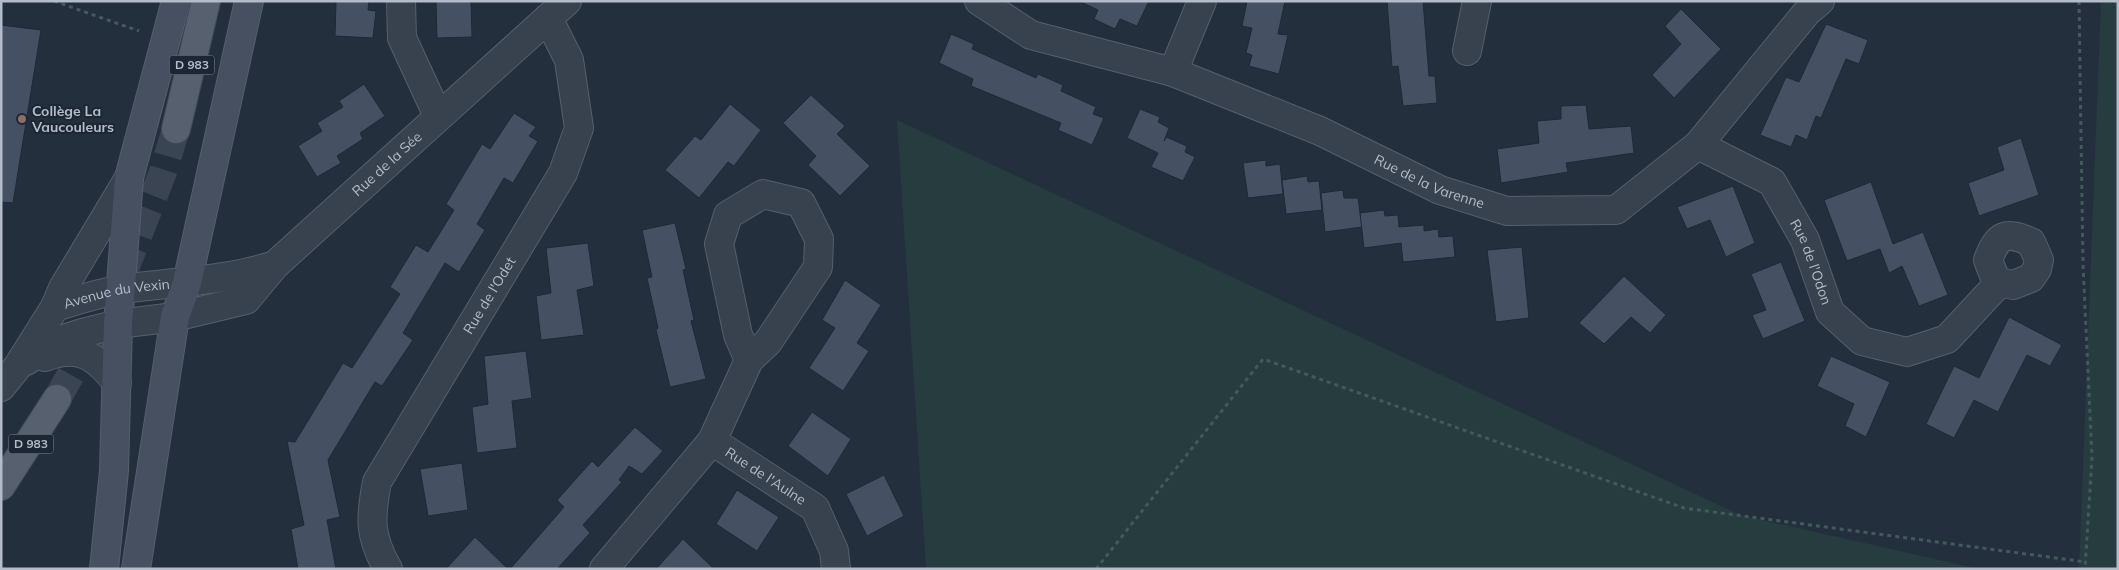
<svg xmlns="http://www.w3.org/2000/svg" width="2119" height="570" font-family="Mulish,sans-serif">
  <style>
    .green { fill: #263c3f }
    .building { fill: #455162; stroke: #1f2835 }
    .lines { fill: none; stroke-linecap: round; stroke-linejoin: round }
    .primary-tunnel { stroke: #3a4453; stroke-width: 28; stroke-dasharray: 28 14; stroke-linecap: butt }
    .street-casing { stroke: #565f6c; stroke-width: 30 }
    .secondary-casing { stroke: #565f6c; stroke-width: 30 }
    .primary-casing { stroke: #414a57; stroke-width: 30 }
    .path { stroke: #44595c; stroke-width: 3; stroke-dasharray: 4 4; stroke-linecap: butt }
    .street { stroke: #38414e; stroke-width: 28 }
    .secondary { stroke: #465061; stroke-width: 28 }
    .primary { stroke: #56606e; stroke-width: 28 }
    .education-dot { fill: #8d6e63; stroke: #1d2633; stroke-width: 2 }
    .labels { text-anchor: middle; stroke-width: 4; stroke-linejoin: round; paint-order: stroke }
    .shield { fill: #1d2633; stroke: #878f9c; stroke-width: 1 }
    .shield-label { font-size: 12px; font-weight: bold; fill: #b4bcc9 }
    .poi-label { font-size: 14px; font-weight: bold; fill: #b4bcc9; stroke: #1d2633; text-anchor: start }
    .street-label { font-size: 14px; fill: #b4bcc9; stroke: #1d2633 }
  </style>
  <rect width="100%" height="100%" fill="#242f3e"/>
  <g class="green">
    <polygon points="2101,1 2118,1 2118,569 2079,569"/>
    <polygon points="897,120 1740,515 1979,569 926,569"/>
  </g>
  <g class="building">
    <polygon points="336,1 369,1 368,10 376,11 373,38 335,36"/>
    <polygon points="436,1 471,1 472,37 437,38"/>
    <polygon points="1079,1 1149,1 1137,26 1120,19 1115,29 1094,19 1098,10"/>
    <polygon points="1247,1 1285,1 1278,34 1288,35 1279,74 1249,66 1252,55 1246,53 1252,28 1242,26"/>
    <polygon points="1387,1 1423,1 1429,76 1435,76 1437,103 1403,106 1398,66 1392,67"/>
    <polygon points="1681,9 1721,49 1674,98 1652,75 1681,44 1665,26"/>
    <polygon points="1826,24 1868,40 1859,64 1846,59 1821,118 1816,116 1807,140 1796,135 1791,147 1760,135 1786,77 1799,82"/>
    <polygon points="1,25 41,30 13,203 1,202"/>
    <polygon points="951,34 974,44 972,49 1036,78 1038,74 1063,85 1061,91 1096,107 1093,114 1104,118 1092,145 1058,130 1061,123 971,86 973,79 939,63"/>
    <polygon points="364,84 385,116 360,133 363,139 337,156 341,163 317,177 298,146 322,131 317,123 343,107 339,101"/>
    <polygon points="811,95 845,126 837,134 870,166 840,196 808,165 816,156 783,123"/>
    <polygon points="730,104 761,130 734,166 728,162 699,198 665,170 695,136 701,140"/>
    <polygon points="1586,105 1589,129 1631,126 1634,153 1566,163 1568,172 1501,183 1497,149 1539,143 1537,121 1561,119 1561,106"/>
    <polygon points="1140,109 1160,117 1158,122 1169,128 1164,141 1166,137 1187,146 1185,152 1195,157 1183,181 1151,167 1158,153 1127,138"/>
    <polygon points="514,113 536,127 529,136 538,141 513,183 504,178 477,224 485,230 459,272 445,263 403,333 413,340 382,386 375,382 328,460 340,517 327,520 336,569 298,569 291,529 304,525 287,441 295,442 343,363 352,368 400,294 390,287 416,245 428,252 454,210 446,204 482,144 490,149"/>
    <polygon points="2021,138 2039,195 1979,216 1968,183 2004,170 1997,147"/>
    <polygon points="1266,160 1266,166 1280,164 1283,194 1248,198 1243,163"/>
    <polygon points="1307,176 1308,182 1319,181 1322,210 1286,214 1282,180"/>
    <polygon points="1871,182 1893,244 1923,232 1948,295 1919,306 1902,266 1889,273 1880,249 1847,261 1824,200"/>
    <polygon points="1733,186 1755,243 1726,257 1710,220 1687,229 1677,207"/>
    <polygon points="1343,190 1344,198 1358,198 1362,227 1325,232 1321,193"/>
    <polygon points="1384,210 1385,216 1398,215 1399,227 1424,225 1424,231 1438,229 1439,237 1453,236 1455,257 1403,262 1401,243 1364,248 1360,213"/>
    <polygon points="675,223 686,269 683,270 694,320 691,321 706,379 670,387 656,330 658,328 647,278 652,277 642,230"/>
    <polygon points="588,243 594,286 577,290 584,335 541,340 536,296 551,293 546,248"/>
    <polygon points="1522,247 1529,318 1496,322 1487,250"/>
    <polygon points="1781,262 1805,321 1763,339 1752,315 1766,310 1751,274"/>
    <polygon points="1624,276 1666,315 1650,333 1631,317 1604,344 1579,323"/>
    <polygon points="845,280 881,305 857,343 869,351 843,391 809,368 835,328 822,320"/>
    <polygon points="2009,317 2062,345 2050,366 2027,355 1998,412 1974,400 1954,438 1926,424 1954,366 1979,378"/>
    <polygon points="526,351 532,398 512,401 517,448 477,453 472,407 488,404 484,356"/>
    <polygon points="1831,356 1890,382 1866,437 1845,426 1854,404 1817,386"/>
    <polygon points="812,412 851,439 828,476 788,446"/>
    <polygon points="635,427 663,451 642,474 629,466 619,480 622,482 583,525 590,533 557,569 510,569 564,507 557,500 592,461 598,467"/>
    <polygon points="462,463 468,510 428,516 420,469"/>
    <polygon points="884,475 904,516 867,536 846,494"/>
    <polygon points="737,490 779,517 757,551 716,524"/>
    <polygon points="475,537 508,569 446,569"/>
    <polygon points="683,539 714,569 656,569"/>
  </g>
  <g class="lines">
    <g class="primary-tunnel">
      <polyline points="123,274 163,172 176,129"/>
      <polyline points="57,399 94,333"/>
    </g>
    <g class="street-casing">
      <g id="street">
        <polyline points="401,1 402,38 438,116"/>
        <path id="s1" d="M979,1L1031,35L1173,72L1320,131L1440,190L1507,211L1616,210L1698,145L1807,12L1820,1"/>
        <polyline points="1467,51 1477,1"/>
        <polyline points="1173,72 1202,1"/>
        <path id="s2" d="M1698,145L1772,182L1805,240L1830,312L1862,341L1907,352L1947,339L2000,282L2013,285L2031,278L2037,269L2039,260L2031,242C2005,231 1998,234 1988,260L1995,278L2000,282"/>
        <polyline points="55,307 63,288 129,178"/>
        <path d="M45,357C79,344 96,356 117,383"/>
        <polyline points="26,361 54,342 82,333 118,324 175,317 246,300 275,265"/>
        <path id="s3" d="M1,387L18,366L55,307C77,300 100,293 122,289C173,282 225,281 275,265L567,1"/>
        <path id="s4" d="M712,441L815,508L834,551L836,569"/>
        <path id="s5" d="M388,569C369,536 370,518 377,482L563,173L579,128L569,60L548,18"/>
        <polyline points="604,569 712,441 749,360 768,342 818,267 819,239 801,203 763,194 728,215 719,244 738,335 749,360"/>
      </g>
    </g>
    <g class="secondary-casing">
      <g id="secondary">
        <polyline points="104,569 114,471 118,324 129,178 176,1"/>
        <polyline points="136,569 175,317 187,283 249,1"/>
      </g>
    </g>
    <g class="primary-casing">
      <g id="primary">
        <polyline points="176,129 206,1"/>
        <polyline points="1,486 57,399"/>
      </g>
    </g>
    <g class="path">
      <polyline points="54,1 139,31"/>
      <polyline points="2079,1 2083,265 2092,457 2085,569"/>
      <polyline points="1096,569 1263,359 1684,508 2086,562"/>
    </g>
    <use href="#street" class="street"/>
    <use href="#secondary" class="secondary"/>
    <use href="#primary" class="primary"/>
  </g>
  <circle class="education-dot" cx="22" cy="119" r="5"/>
  <g class="labels">
    <g class="shield">
      <rect x="169.5" y="55.5" width="45" height="19" rx="4"/>
      <rect x="8.5" y="434.5" width="45" height="19" rx="4"/>
    </g>
    <g class="shield-label">
      <text x="192" y="69">D 983</text>
      <text x="31" y="448">D 983</text>
    </g>
    <g class="poi-label">
      <text x="32" y="116">Collège La<tspan x="32" dy="16">Vaucouleurs</tspan></text>
    </g>
    <g class="street-label">
      <text dy="5" stroke="none"><textPath href="#s3" startOffset="472">Rue de la Sée</textPath></text>
      <text dy="5" stroke="none"><textPath href="#s1" startOffset="488">Rue de la Varenne</textPath></text>
      <text dy="5" stroke="none"><textPath href="#s2" startOffset="172">Rue de l'Odon</textPath></text>
      <text dy="5" stroke="none"><textPath href="#s3" startOffset="160">Avenue du Vexin</textPath></text>
      <text dy="5" stroke="none"><textPath href="#s5" startOffset="308">Rue de l'Odet</textPath></text>
      <text dy="5" stroke="none"><textPath href="#s4" startOffset="64">Rue de l'Aulne</textPath></text>
    </g>
  </g>
  <rect width="2119" height="570" fill="none" stroke="#b4bcc9" stroke-width="5"/>
</svg>
